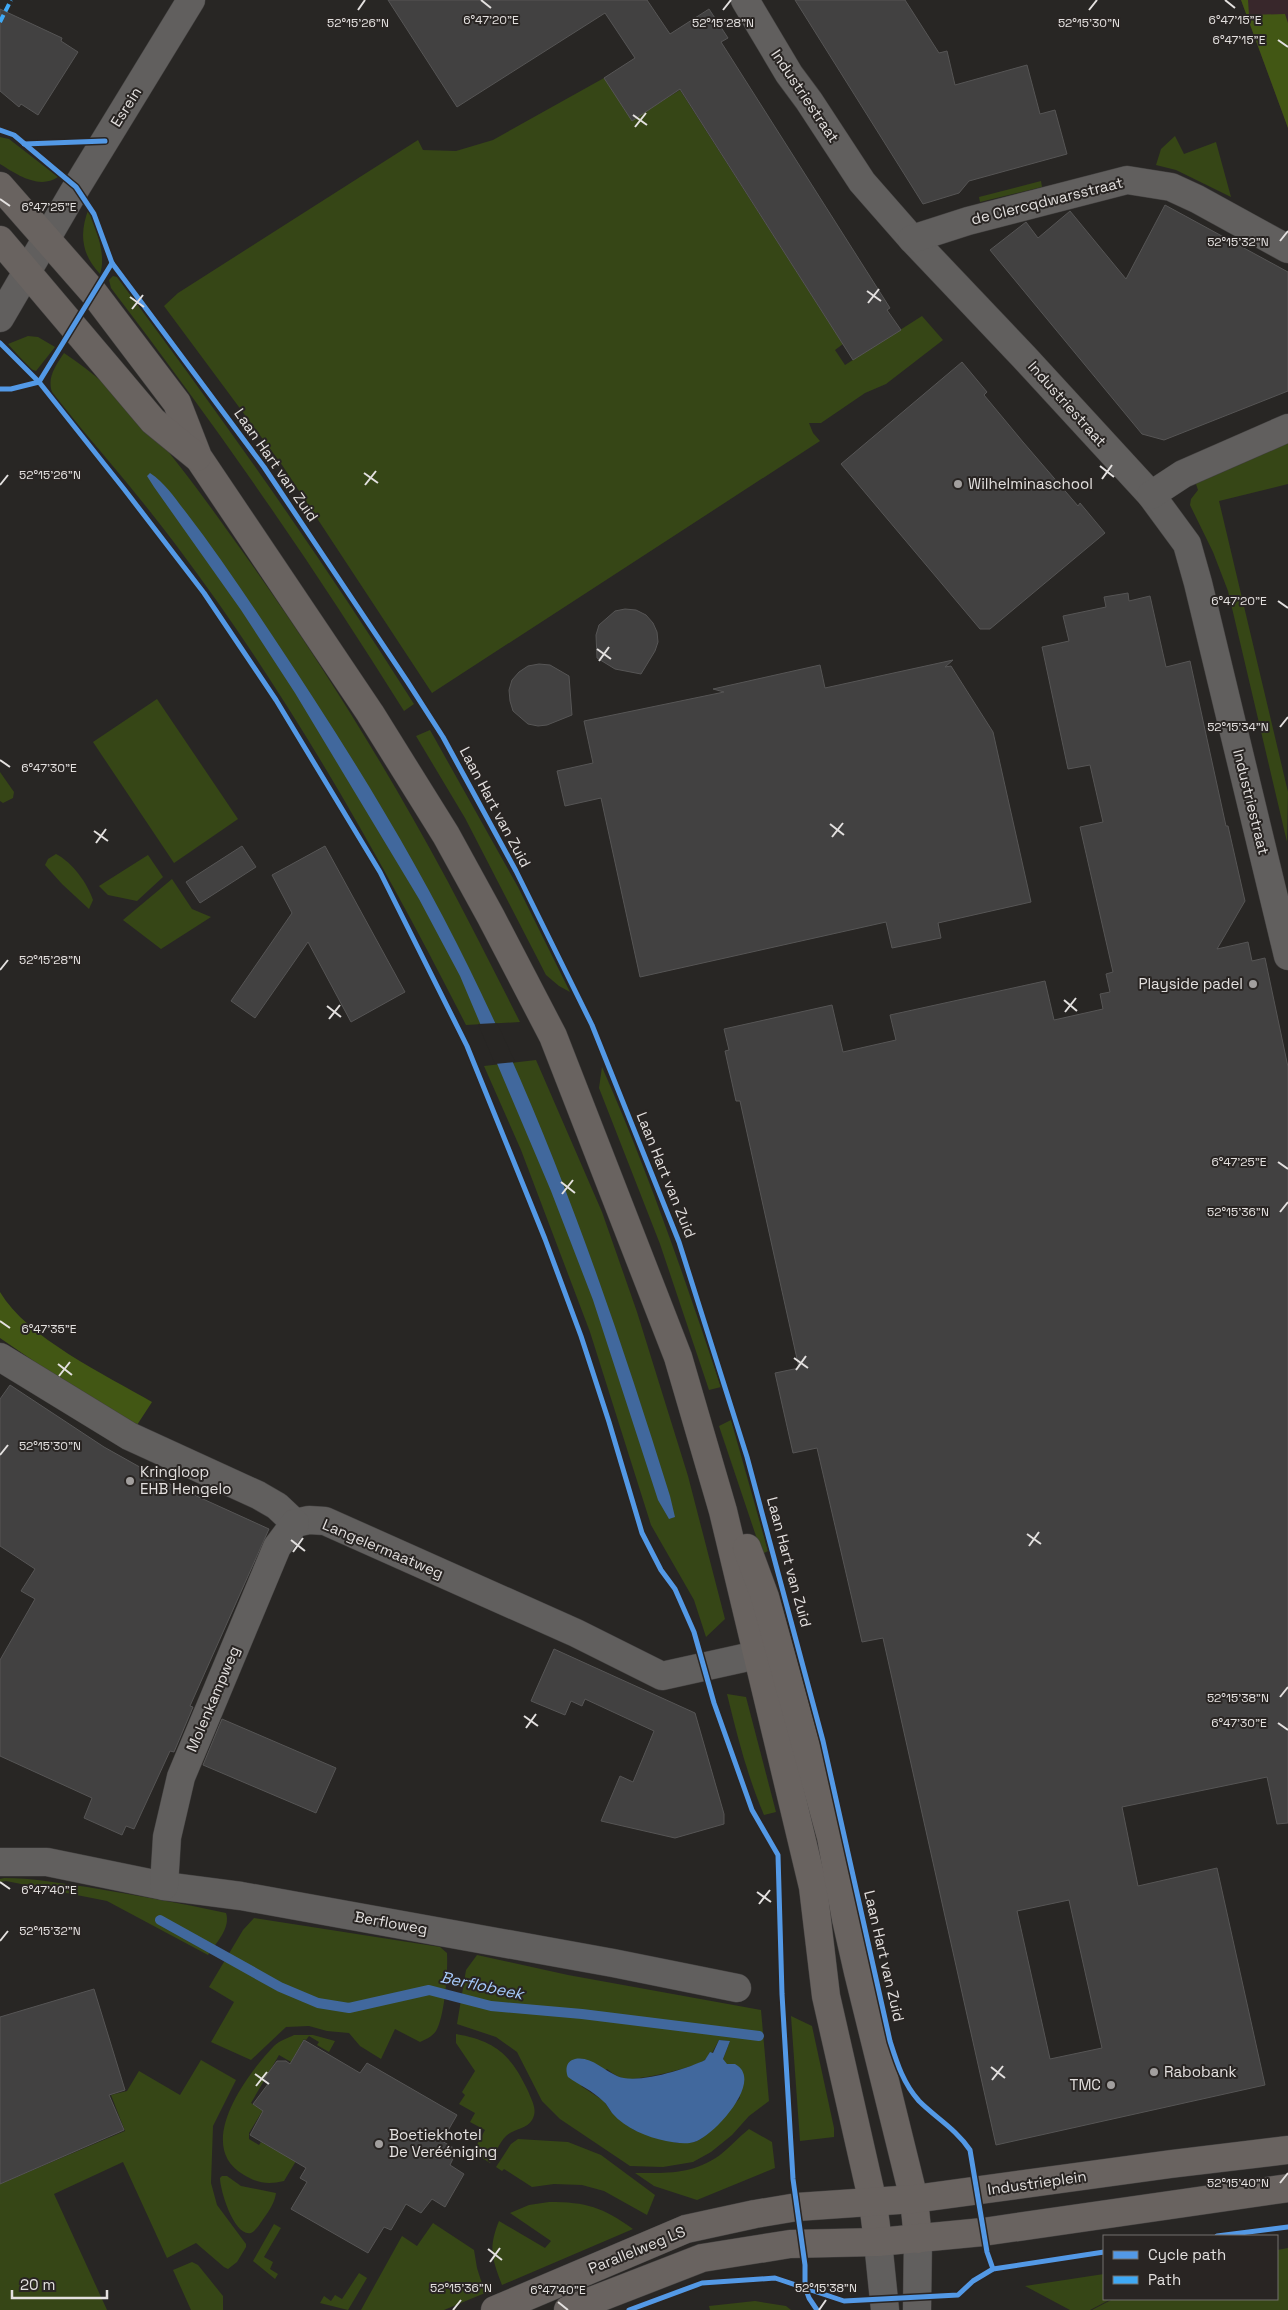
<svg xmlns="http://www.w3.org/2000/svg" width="1288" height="2310" font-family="'Space Grotesk',sans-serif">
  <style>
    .education { fill: #38272b }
    .green { fill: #364616; fill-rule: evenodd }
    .forest { fill: #425714 }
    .water { fill: #41689d }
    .pier { fill: #282624 }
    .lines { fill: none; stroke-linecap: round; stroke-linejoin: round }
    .stream { stroke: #41689d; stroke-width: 10 }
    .building { fill: #424141; stroke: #565555; fill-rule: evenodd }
    .minor-casing { stroke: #434140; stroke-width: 29 }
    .major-casing { stroke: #434140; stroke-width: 29 }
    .minor { stroke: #615f5e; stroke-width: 28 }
    .major { stroke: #696360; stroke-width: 28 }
    .quiet { stroke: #3fa9f5; stroke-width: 4; stroke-dasharray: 8 4; stroke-linecap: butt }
    .cycleway-casing { stroke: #292523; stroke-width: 8 }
    .cycleway { stroke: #5399e6; stroke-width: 5 }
    .ticks { fill: none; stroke: #e3e0df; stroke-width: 2 }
    .poi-dot { fill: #a29f9e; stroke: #292523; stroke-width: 2 }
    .labels { text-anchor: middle; stroke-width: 4; stroke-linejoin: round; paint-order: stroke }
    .street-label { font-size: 15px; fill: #e3e0df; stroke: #292523 }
    .poi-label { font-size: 15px; fill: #e3e0df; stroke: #292523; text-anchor: start }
    .water-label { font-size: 16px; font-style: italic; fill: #a6cafc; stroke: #292523 }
    .ticks-label { font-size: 12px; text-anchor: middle; fill: #e3e0df; stroke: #292523; stroke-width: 4; stroke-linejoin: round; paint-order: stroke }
  </style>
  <rect width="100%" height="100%" fill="#282624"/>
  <polygon class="education" points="1241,0 1288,0 1288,128"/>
  <g class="green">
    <polygon points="604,78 632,120 680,90 843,344 835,350 845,365 922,316 943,340 886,384 865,393 821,423 809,423 813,433 820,441 432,693 282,465 164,306 178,293 418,140 423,150 456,151 493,140"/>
    <polygon points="1175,136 1184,154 1216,142 1231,197 1176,170 1156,165 1161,149"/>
    <path d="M0,137L9,139L58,177C39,190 16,174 0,164Z"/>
    <polygon points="1041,181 1042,187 980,202 979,197"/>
    <path d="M89,208C95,228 107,254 100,274C81,254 79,233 89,208Z"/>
    <path d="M113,276L117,277C221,416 321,557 414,704L404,711C313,565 215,424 111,288L109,280Z"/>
    <polygon points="28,336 38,337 55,347 36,371 30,369 8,344"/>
    <path d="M64,353C134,399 184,470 232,537C311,646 383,761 447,880C472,927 496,975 520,1022L466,1025C381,858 289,695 176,545C137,493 94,444 53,395C46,378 55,367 64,353Z"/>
    <polygon points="1288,441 1288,484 1219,501 1288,792 1287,842 1228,591 1213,552 1190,505 1191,499 1198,490 1195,481"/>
    <polygon points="157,699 238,819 174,863 93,742"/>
    <polygon points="430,730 518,887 570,992 559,986 546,975 465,818 416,736"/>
    <polygon points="0,772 14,792 13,798 3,803 0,801"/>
    <path d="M56,854C73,863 87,883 93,900L89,909L62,884L45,865L48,859Z"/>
    <polygon points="148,855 163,877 137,901 108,895 99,886"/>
    <polygon points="172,879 192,909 211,917 161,949 123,920"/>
    <polygon points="536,1060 602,1212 637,1312 688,1476 725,1619 706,1637 694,1600 651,1525 590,1332 521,1150 484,1066"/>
    <path d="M602,1067C648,1171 685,1279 721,1387L709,1390L660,1244L599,1088Z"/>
    <polygon points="731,1420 768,1551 762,1554 719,1426"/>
    <path d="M727,1694L746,1697L776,1812L764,1815C747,1775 737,1735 727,1694Z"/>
    <path d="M4,1878C32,1878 59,1883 87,1887C134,1895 180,1903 226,1913C231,1928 216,1943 208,1955L107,1901L6,1881L0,1882V1879Z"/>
    <path d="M254,1918L440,1947L447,1953C448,1970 445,2016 436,2031C432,2037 426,2039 420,2042L395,2029L381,2059L360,2046L349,2033L327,2031L309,2026L286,2027L251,2060L211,2042L234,2002L209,1987L243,1930Z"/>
    <path d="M477,1955L568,1975L761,2010L769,2101L749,2116L732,2135L711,2152L693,2162L663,2167L630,2166L560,2119L542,2101L517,2052L496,2037L457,2024L466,1970ZM719,2040L730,2041L723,2059L740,2098L702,2138L695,2142L677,2143L634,2130L612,2113L604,2101L581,2086L607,2069C613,2074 619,2078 628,2079C639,2080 699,2067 706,2059C708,2057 708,2055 710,2052L712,2053Z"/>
    <polygon points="791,2016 812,2026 834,2128 834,2137 800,2141"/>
    <path d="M456,2034C496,2041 511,2055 528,2091C532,2101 538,2110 532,2120C527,2129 513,2129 506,2136C499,2143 495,2154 490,2163L473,2152L485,2130L470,2122L475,2113L459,2104L465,2095L462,2092L475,2071L456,2043Z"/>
    <path d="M294,2035H313L335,2041L329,2052L317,2045L319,2042L309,2036L306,2040L304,2039L291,2062L279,2055L251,2103L263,2110L249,2133V2139L259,2145L261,2142L296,2161L284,2181C268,2185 257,2183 244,2175C193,2146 247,2074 274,2046C279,2041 288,2038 294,2035Z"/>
    <polygon points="201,2060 236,2080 213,2126 211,2183 217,2205 246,2244 246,2247 237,2262 228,2269 224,2267 196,2243 167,2258 123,2162 54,2194 107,2310 0,2310 0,2184 125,2131 111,2095 127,2091 139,2071 180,2095"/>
    <path d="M749,2129L772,2142L775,2168L697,2200L654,2186L635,2173C667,2173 692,2175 720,2155C730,2147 739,2137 749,2129Z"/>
    <polygon points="518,2139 568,2142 601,2155 655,2195 647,2215 604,2191 582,2185 554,2184 532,2187 504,2169 502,2171 496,2167 511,2144"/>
    <path d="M222,2176H227L241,2186L276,2193C275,2202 269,2211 264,2218C261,2222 256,2231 251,2233C234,2237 220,2190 220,2178Z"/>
    <path d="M549,2202C587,2202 602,2207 633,2229L502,2285C492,2259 488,2248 499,2221L545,2248L551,2241L510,2213L529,2205Z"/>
    <polygon points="433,2223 474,2250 477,2268 485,2293 444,2310 361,2310 402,2236 417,2246"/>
    <polygon points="274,2224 281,2228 264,2257 273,2262 270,2269 278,2274 275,2279 253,2261"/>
    <polygon points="1288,2248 1288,2310 1092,2310 1113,2299 1277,2299 1277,2250"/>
    <polygon points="192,2262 198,2265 223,2296 223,2310 191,2310 173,2270"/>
    <polygon points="359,2273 367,2278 348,2310 320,2303 324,2296 331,2301 335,2295 342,2299"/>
    <polygon points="1104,2274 1104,2299 1111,2299 1090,2310 1070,2310 1025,2286"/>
    <polygon points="755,2301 786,2306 791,2310 710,2310 709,2306"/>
  </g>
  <g class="forest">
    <polygon points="1241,0 1248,0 1249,15 1285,14 1288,23 1288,128"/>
    <path d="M0,1292C27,1338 106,1375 152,1402L137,1425L57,1377L0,1338Z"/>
  </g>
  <g class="water">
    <path d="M150,473C165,483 174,497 185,511C216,551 244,593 272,635C344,743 413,853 470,970C553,1139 614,1316 670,1496L675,1517L669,1519L658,1500L593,1300L551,1191L460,976L419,899L295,693L241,610L154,487L147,476Z"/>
    <path d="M719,2040L730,2041L723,2059L727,2064H735C765,2080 715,2134 697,2141C688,2145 676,2143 666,2141C647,2137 626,2129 612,2113C609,2109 607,2104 603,2101C593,2091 579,2085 568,2077C565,2070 566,2061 575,2059C591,2056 603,2070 617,2076C636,2085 687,2069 705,2060L710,2052L713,2053Z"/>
  </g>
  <polygon class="pier" points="497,1023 515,1062 495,1064 478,1024"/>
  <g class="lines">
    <polyline class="stream" points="160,1920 280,1987 318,2003 349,2008 429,1990 491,2006 582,2014 759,2036"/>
  </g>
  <g class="building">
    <polygon points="388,0 647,0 670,34 709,9 728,38 721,42 890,308 887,310 901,330 853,360 680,89 632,121 604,78 635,58 605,13 457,107"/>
    <polygon points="795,0 905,0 939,53 947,51 955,85 1027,65 1040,114 1055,110 1067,154 969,181 959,193 923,204"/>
    <polygon points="0,9 62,38 61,41 78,52 38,115 21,104 19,107 0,91"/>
    <polygon points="1165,205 1288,272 1288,391 1164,440 1142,434 990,250 1026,222 1038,238 1070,211 1126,279"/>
    <polygon points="962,362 987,392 984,395 1023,442 1078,506 1080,503 1105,533 990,629 980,629 841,464"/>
    <path d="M1128,593L1129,601L1150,596L1166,667L1190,661L1226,826H1228L1245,901L1217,949L1248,942L1252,961L1265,958L1288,1067V1823L1277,1824L1267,1777L1122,1807L1138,1886L1217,1868L1265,2085L996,2145L883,1638L862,1642L817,1448L793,1453L775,1373L799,1368L740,1101H736L725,1051L729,1050L724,1029L832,1005L843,1052L896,1040L890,1015L1045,981L1054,1020L1103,1009L1100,994L1110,992L1106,974L1113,972L1080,827L1103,822L1090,765L1068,769L1042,647L1069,641L1063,616L1106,607L1104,597ZM1069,1900L1102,2048L1050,2059L1017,1911Z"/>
    <polygon points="625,609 636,610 646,615 653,623 657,632 658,642 655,651 641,674 615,669 597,658 596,635 599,625 615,611"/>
    <polygon points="953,660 945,667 951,666 993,732 1031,902 938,923 941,938 892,948 886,922 640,977 601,798 565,806 557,771 593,763 584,721 724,692 713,689 820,665 825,688"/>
    <polygon points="539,664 550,665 569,676 572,715 547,725 538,726 528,724 513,711 510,701 509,690 512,680 519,672 528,666"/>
    <polygon points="242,846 256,867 200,903 186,882"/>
    <polygon points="325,846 405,992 351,1022 308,942 255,1018 231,1001 292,913 272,875"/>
    <polygon points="10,1385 104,1447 170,1484 269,1529 190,1706 193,1707 174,1752 170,1751 134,1829 126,1826 122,1835 84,1818 92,1798 0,1756 0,1660 35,1599 21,1591 35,1569 0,1546 0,1399"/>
    <polygon points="554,1649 695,1713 724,1814 724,1824 675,1838 601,1821 620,1776 633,1782 654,1731 585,1699 582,1706 571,1701 565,1715 531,1701"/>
    <polygon points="222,1719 336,1768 316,1813 203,1765"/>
    <polygon points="94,1989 125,2090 109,2095 124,2130 0,2184 0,2017"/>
    <polygon points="304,2040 360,2073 367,2063 457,2115 442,2141 457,2150 450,2165 464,2174 445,2207 432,2199 421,2213 406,2204 391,2230 384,2227 368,2253 291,2209 307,2182 300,2178 306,2168 250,2135 263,2111 253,2104 268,2084 263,2080 277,2061 286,2061 290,2064"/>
  </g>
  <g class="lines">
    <g class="minor-casing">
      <g id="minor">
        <polyline points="745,0 789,74 809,101 862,182 912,239 1024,357 1151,495 1187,544 1198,583 1288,956"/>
        <polyline points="912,239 968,221 1127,180 1171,187 1197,199 1288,249"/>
        <polyline points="0,318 73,193 191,0"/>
        <polyline points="1151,495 1183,474 1288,428"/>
        <polyline points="0,1357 129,1436 258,1495 277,1506 295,1523"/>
        <polyline points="295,1523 309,1520 325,1521 576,1633 662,1676 757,1655"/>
        <polyline points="0,1862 47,1862 164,1886 241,1896 613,1963 737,1988"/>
        <polyline points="164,1886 167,1837 181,1777 277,1547 295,1523"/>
        <polyline points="878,2242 885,2310"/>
        <polyline points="917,2310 918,2239"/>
      </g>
    </g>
    <g class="major-casing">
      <g id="major">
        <polyline points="0,186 93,292 177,403 198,457 370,713 446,835 491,917 553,1036 678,1357 723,1511 813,1887 826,1996 873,2203 878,2242"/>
        <polyline points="0,240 153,421 197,457"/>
        <polyline points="747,1548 765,1597 831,1837 846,1919 858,1972 914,2199 918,2239"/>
        <polyline points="495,2310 686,2229 755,2214 797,2207 914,2199 1171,2164 1288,2150"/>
        <polyline points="568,2310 702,2258 790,2244 878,2242 983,2232 1288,2188"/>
      </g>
    </g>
    <use href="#minor" class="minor"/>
    <use href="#major" class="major"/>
    <polyline class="quiet" points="0,22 11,0"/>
    <g class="cycleway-casing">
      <g id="cycleway">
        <path d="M0,130L14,135L76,187L94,214L112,263L264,467L407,681L443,737L516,871L592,1025L679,1242L747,1457L823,1741L890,2041C897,2063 903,2083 919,2101C936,2118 956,2129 970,2150L987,2252L993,2269"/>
        <polyline points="24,144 105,141"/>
        <polyline points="0,343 39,382 124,489 204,593 276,700 380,872 467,1046 545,1239 581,1336 609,1422 642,1533 661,1570 675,1589 694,1632 714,1703 752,1810 778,1855 782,1994 793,2179 805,2265 805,2287 809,2298 817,2310"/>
        <polyline points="0,389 11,389 39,382 112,263"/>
        <polyline points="1217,2236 1288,2227"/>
        <polyline points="629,2310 702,2283 775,2278 844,2301 958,2295 973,2281 993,2269 1104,2252"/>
      </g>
    </g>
    <use href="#cycleway" class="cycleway"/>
  </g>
  <path class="ticks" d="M481,0L491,8M1225,0L1235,8M358,10L365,0M723,10L731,0M1089,10L1097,0M1278,40L1288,47M633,115L647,125M635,127L646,113M0,199L10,206M1280,241L1288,231M867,291L881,301M130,297L144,307M868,303L879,289M132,309L143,295M1100,466L1114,477M364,473L378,483M1102,479L1112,465M0,485L8,475M365,485L376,471M1278,601L1288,608M597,649L611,659M599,661L609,647M1280,727L1288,717M0,760L10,767M830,824L844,835M94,831L108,841M832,837L843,823M96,843L106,829M0,970L8,960M1064,1000L1077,1011M327,1006L341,1017M1065,1012L1076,998M329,1019L340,1005M1278,1162L1288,1169M561,1182L575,1193M562,1194L573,1180M1280,1212L1288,1202M0,1321L10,1328M794,1358L808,1368M58,1364L72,1375M796,1370L806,1356M59,1376L70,1362M0,1455L8,1445M1027,1534L1041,1544M291,1540L305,1551M1029,1546L1039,1532M293,1552L303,1538M1280,1697L1288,1687M524,1716L538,1726M1278,1723L1288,1730M526,1728L536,1714M0,1882L10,1889M757,1892L771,1902M759,1904L770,1890M0,1941L8,1931M991,2067L1005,2078M255,2074L269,2084M992,2080L1003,2066M256,2086L267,2072M1280,2183L1288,2173M488,2249L502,2260M490,2262L500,2248M558,2302L568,2310M453,2310L461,2300M819,2310L826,2300"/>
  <g class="poi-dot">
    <circle cx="958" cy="484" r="5"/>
    <circle cx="1253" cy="984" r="5"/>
    <circle cx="130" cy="1481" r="5"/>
    <circle cx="1154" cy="2072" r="5"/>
    <circle cx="1111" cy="2085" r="5"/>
    <circle cx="379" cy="2144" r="5"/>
  </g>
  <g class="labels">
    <g class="street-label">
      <text transform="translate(805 96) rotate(56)" y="5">Industriestraat</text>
      <text transform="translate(126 107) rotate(-58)" y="5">Esrein</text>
      <text transform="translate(1047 201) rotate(-14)" y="5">de Clercqdwarsstraat</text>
      <text transform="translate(1067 404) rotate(48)" y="5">Industriestraat</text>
      <text transform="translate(276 465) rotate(55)" y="5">Laan Hart van Zuid</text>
      <text transform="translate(1251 802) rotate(76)" y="5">Industriestraat</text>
      <text transform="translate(495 807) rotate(62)" y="5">Laan Hart van Zuid</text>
      <text transform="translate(666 1175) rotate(68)" y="5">Laan Hart van Zuid</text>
      <text transform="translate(383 1549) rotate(23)" y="5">Langelermaatweg</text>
      <text transform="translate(789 1562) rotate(75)" y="5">Laan Hart van Zuid</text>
      <text transform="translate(213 1699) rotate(-67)" y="5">Molenkampweg</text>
      <text transform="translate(391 1923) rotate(10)" y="5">Berfloweg</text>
      <text transform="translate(884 1956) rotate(77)" y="5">Laan Hart van Zuid</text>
      <text transform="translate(1037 2183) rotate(-8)" y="5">Industrieplein</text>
      <text transform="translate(637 2250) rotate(-22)" y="5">Parallelweg LS</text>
    </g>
    <g class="poi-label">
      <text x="968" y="489">Wilhelminaschool</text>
      <text x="1243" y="989" text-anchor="end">Playside padel</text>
      <text x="140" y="1477">Kringloop<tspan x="140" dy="17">EHB Hengelo</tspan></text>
      <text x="1164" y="2077">Rabobank</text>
      <text x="1101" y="2090" text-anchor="end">TMC</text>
      <text x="389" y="2140">Boetiekhotel<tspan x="389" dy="17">De Verééniging</tspan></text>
    </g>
    <g class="water-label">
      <text transform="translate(482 1985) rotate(12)" y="6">Berflobeek</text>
    </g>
  </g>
  <g class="ticks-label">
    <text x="491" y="24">6°47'20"E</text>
    <text x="1235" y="24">6°47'15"E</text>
    <text x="358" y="27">52°15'26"N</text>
    <text x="723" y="27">52°15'28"N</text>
    <text x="1089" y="27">52°15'30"N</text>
    <text x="1239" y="44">6°47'15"E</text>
    <text x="49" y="211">6°47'25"E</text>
    <text x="1238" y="246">52°15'32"N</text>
    <text x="50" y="479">52°15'26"N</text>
    <text x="1239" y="605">6°47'20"E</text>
    <text x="1238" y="731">52°15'34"N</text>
    <text x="49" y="772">6°47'30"E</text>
    <text x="50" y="964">52°15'28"N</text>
    <text x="1239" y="1166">6°47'25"E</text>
    <text x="1238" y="1216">52°15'36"N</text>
    <text x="49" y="1333">6°47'35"E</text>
    <text x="50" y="1450">52°15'30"N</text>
    <text x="1238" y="1702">52°15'38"N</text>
    <text x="1239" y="1727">6°47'30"E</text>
    <text x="49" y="1894">6°47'40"E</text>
    <text x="50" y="1935">52°15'32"N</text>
    <text x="1238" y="2187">52°15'40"N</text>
    <text x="461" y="2292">52°15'36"N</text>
    <text x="826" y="2292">52°15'38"N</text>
    <text x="558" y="2294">6°47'40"E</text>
  </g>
  <rect x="1103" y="2235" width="175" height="65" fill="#292523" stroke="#73706e"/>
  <rect x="1113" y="2251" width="25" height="8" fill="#5399e6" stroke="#73706e"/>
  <text x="1148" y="2260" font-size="15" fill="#e3e0df">Cycle path</text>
  <rect x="1113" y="2276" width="25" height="8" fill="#3fa9f5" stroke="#73706e"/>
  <text x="1148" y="2285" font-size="15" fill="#e3e0df">Path</text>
  <path d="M12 2290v8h95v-8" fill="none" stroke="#e3e0df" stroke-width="2.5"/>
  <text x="20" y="2290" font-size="15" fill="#e3e0df" stroke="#292523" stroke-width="4" paint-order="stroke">20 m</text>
</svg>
